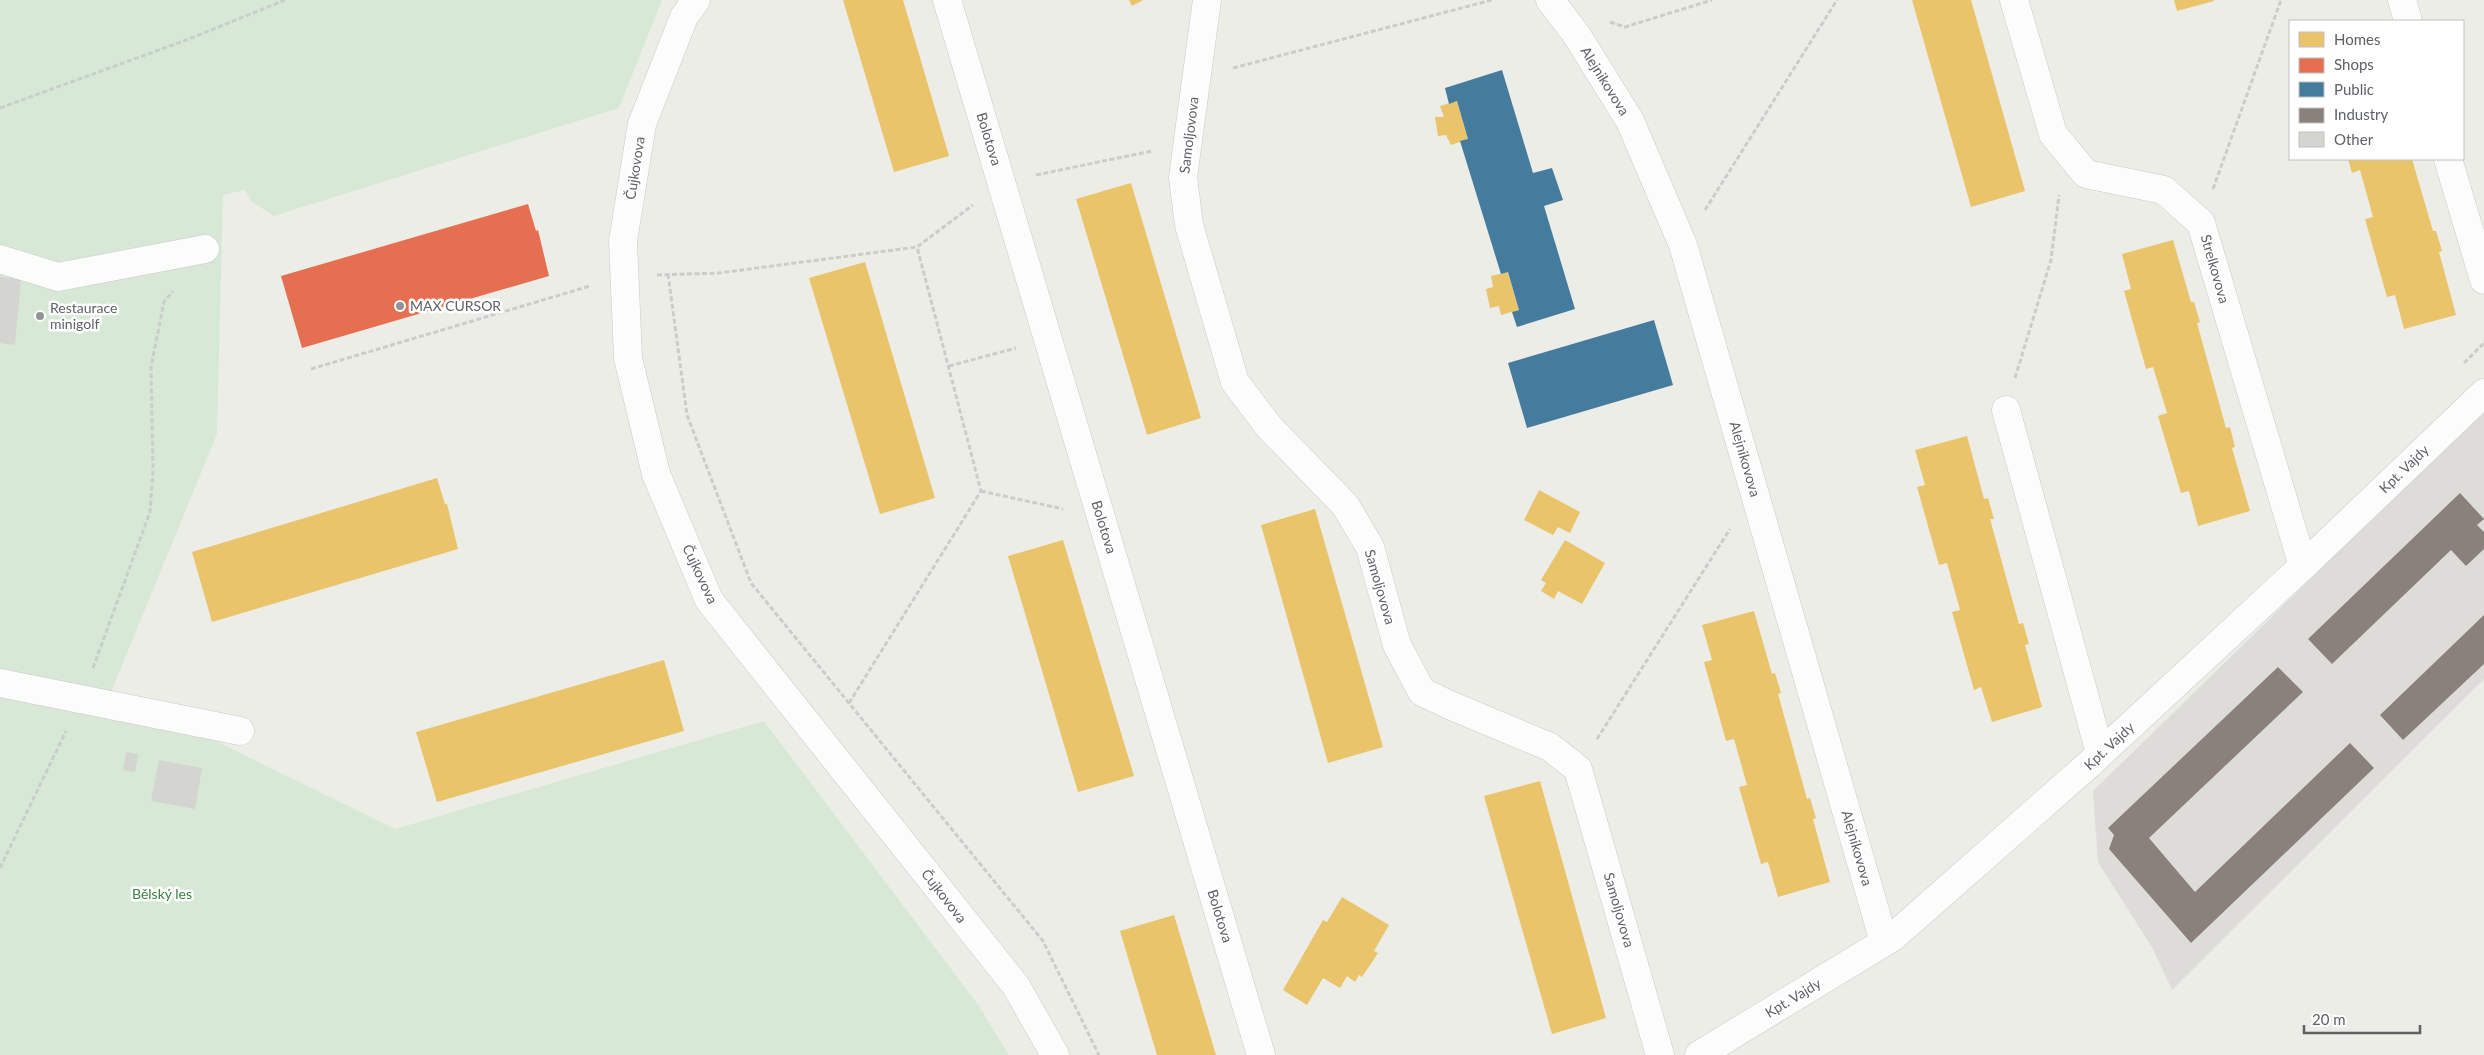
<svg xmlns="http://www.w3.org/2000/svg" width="2484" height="1055" font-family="Lato,sans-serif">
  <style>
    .industrial { fill: #dddcd8 }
    .green { fill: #d7e9d6 }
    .homes { fill: #e9c46a }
    .shops { fill: #e76f51 }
    .public { fill: #457b9d }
    .industry { fill: #8a817c }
    .building { fill: #d4d4d1 }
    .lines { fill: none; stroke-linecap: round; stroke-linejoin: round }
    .minor-casing { stroke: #c9c9c9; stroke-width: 29 }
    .path { stroke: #c9cecb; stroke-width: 3; stroke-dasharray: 5 2.5; stroke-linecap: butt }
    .minor { stroke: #fcfcfc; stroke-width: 28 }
    .poi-dot { fill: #909294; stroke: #fff; stroke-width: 2 }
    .labels { text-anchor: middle; stroke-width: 5; stroke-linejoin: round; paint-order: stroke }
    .street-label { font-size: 14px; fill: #5e6166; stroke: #fff }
    .poi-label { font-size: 14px; fill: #5e6166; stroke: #fff; text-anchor: start }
    .park-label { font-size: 14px; fill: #3a8142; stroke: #fff }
  </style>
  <rect width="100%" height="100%" fill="#edede8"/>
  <polygon class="industrial" points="2484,410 2484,679 2172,990 2153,949 2098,862 2093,791"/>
  <polygon class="green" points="0,0 662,0 619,108 274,216 252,202 245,190 223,195 217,434 112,690 395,829 764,721 979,1006 1009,1055 0,1055"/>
  <g class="homes">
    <polygon points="843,0 903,0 949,156 894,172"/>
    <polygon points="1129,0 1143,0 1132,6"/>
    <polygon points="1912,0 1971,0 2025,191 1971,207"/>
    <polygon points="2174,0 2214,0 2214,1 2177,11"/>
    <polygon points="1457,101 1468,139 1451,145 1446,135 1438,136 1435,117 1444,117 1440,106"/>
    <polygon points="2348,159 2412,159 2433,231 2436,231 2442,251 2439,252 2456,315 2404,329 2395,295 2387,297 2365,219 2373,217 2360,170 2352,173"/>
    <polygon points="1131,183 1201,418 1147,435 1076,199"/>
    <polygon points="2173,240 2191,302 2194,302 2200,322 2197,323 2226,428 2230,427 2235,447 2232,448 2250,511 2198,526 2189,491 2181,493 2158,416 2167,413 2153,367 2146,369 2124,291 2131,289 2122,254"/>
    <polygon points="865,262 935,498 880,514 809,278"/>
    <polygon points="1508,272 1519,310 1501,315 1499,306 1490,308 1486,289 1493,287 1491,276"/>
    <polygon points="1967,436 1984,499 1988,498 1994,519 1990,519 2019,624 2023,623 2029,644 2025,645 2042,707 1992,722 1981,687 1974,690 1952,612 1960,610 1947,563 1939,565 1917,487 1925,485 1915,450"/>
    <polygon points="437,478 445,504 447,504 458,549 212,622 192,552"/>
    <polygon points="1539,490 1580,512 1570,533 1558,527 1553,535 1524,520"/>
    <polygon points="1315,509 1383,747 1328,763 1261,525"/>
    <polygon points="1063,540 1134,776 1078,792 1008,556"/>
    <polygon points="1565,540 1605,563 1582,604 1558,591 1554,599 1541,591 1546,583 1541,580"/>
    <polygon points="1754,611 1772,674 1775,673 1781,693 1778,694 1807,799 1810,798 1816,818 1813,819 1830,882 1778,897 1768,862 1761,864 1739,787 1747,785 1734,739 1726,741 1704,662 1712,660 1702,625"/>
    <polygon points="664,660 684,731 437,802 416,732"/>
    <polygon points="1540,781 1606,1018 1552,1034 1484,796"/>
    <polygon points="1342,897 1389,925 1374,951 1378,953 1362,977 1359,975 1355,982 1347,976 1340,988 1323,978 1307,1005 1283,990 1323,920 1327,922"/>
    <polygon points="1174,915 1216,1055 1157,1055 1120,931"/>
  </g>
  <polygon class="shops" points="528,204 536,231 538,230 549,276 302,348 281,276"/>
  <g class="public">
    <polygon points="1502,70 1533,173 1552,168 1563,200 1544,206 1575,309 1517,327 1512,312 1519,310 1508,272 1501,274 1460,141 1468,139 1457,101 1449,104 1445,88"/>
    <polygon points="1654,320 1673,385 1527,428 1508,363"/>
  </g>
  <g class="industry">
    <polygon points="2460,493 2484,519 2477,525 2484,532 2484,549 2466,566 2451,550 2332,664 2308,639"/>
    <polygon points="2484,615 2484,664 2403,740 2380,715"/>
    <polygon points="2278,667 2303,692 2149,838 2195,892 2350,743 2374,768 2191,943 2109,849 2114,835 2108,828"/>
  </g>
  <g class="building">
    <polygon points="0,277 21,279 15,345 0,343"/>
    <polygon points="126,752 138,754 135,772 123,770"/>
    <polygon points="159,760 202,768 195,809 151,801"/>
  </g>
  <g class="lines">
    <g class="minor-casing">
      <g id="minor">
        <polyline points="696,0 684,17 642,124 623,241 628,358 656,474 709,600 1016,986 1055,1055"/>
        <polyline points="947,0 1261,1055"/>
        <polyline points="1207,0 1183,177 1189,225 1235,382 1269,427 1345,505 1370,547 1397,645 1422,692 1452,706 1550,747 1578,769 1660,1055"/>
        <polyline points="1550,0 1576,34 1630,121 1683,245 1884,942"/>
        <polyline points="2014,0 2053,134 2086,174 2164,190 2201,223 2303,566"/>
        <polyline points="2402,0 2408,21"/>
        <polyline points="2448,159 2484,280"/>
        <polyline points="0,259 58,277 205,249"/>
        <polyline points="2006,410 2100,753"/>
        <polyline points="0,683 240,731"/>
        <polyline points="1699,1055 1893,937 2087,766 2303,566 2484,393"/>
      </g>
    </g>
    <g class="path">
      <polyline points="1610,22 1625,27 1712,0"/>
      <polyline points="1233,68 1492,0"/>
      <polyline points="0,108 189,39 285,0"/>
      <polyline points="1036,175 1152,151"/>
      <polyline points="2213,189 2281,0"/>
      <polyline points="1705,210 1837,0"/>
      <polyline points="668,274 687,415 751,583 1043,941 1099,1055"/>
      <polyline points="657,275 719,273 917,247 973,205"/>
      <polyline points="2464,363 2484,343"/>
      <polyline points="949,366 1016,348"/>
      <polyline points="311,369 590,286"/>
      <polyline points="2015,378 2051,260 2059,195"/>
      <polyline points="981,491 1063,509"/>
      <polyline points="93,668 150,512 153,471 151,367 164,302 173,291"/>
      <polyline points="849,703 981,491 917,247"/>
      <polyline points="1597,739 1730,529"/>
      <polyline points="0,868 66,731"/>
    </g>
    <use href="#minor" class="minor"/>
  </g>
  <g class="poi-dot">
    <circle cx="400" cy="306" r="5"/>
    <circle cx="40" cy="316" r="5"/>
  </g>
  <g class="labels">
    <g class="street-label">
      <text transform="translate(1605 81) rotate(58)" y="5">Alejnikovova</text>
      <text transform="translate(1189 135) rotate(-83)" y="5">Samoljovova</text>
      <text transform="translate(989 139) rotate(73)" y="5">Bolotova</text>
      <text transform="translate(635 168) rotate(-81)" y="5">Čujkovova</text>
      <text transform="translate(2215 269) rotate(74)" y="5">Strelkovova</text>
      <text transform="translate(1745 459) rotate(74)" y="5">Alejnikovova</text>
      <text transform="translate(2404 469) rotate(-44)" y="5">Kpt. Vajdy</text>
      <text transform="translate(1104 527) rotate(73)" y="5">Bolotova</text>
      <text transform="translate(700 574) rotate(65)" y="5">Čujkovova</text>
      <text transform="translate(1380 587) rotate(74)" y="5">Samoljovova</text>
      <text transform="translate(2109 746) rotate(-43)" y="5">Kpt. Vajdy</text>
      <text transform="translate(1857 848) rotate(74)" y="5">Alejnikovova</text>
      <text transform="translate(944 896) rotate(52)" y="5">Čujkovova</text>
      <text transform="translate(1619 910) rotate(74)" y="5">Samoljovova</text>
      <text transform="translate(1220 916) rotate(73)" y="5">Bolotova</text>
      <text transform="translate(1793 998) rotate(-31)" y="5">Kpt. Vajdy</text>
    </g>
    <g class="poi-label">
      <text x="410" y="311">MAX CURSOR</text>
      <text x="50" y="313">Restaurace<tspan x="50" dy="16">minigolf</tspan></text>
    </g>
    <g class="park-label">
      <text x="162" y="899">Bělský les</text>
    </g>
  </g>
  <rect x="2289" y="20" width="175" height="140" fill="#ffffff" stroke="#bfc0c2"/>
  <rect x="2299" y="32" width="25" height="15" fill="#e9c46a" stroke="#bfc0c2"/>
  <text x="2334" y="45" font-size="15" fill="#5e6166">Homes</text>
  <rect x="2299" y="58" width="25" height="15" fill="#e76f51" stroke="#bfc0c2"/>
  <text x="2334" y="70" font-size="15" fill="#5e6166">Shops</text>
  <rect x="2299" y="82" width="25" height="15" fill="#457b9d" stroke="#bfc0c2"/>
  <text x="2334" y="95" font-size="15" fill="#5e6166">Public</text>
  <rect x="2299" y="108" width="25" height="15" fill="#8a817c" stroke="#bfc0c2"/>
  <text x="2334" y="120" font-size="15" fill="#5e6166">Industry</text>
  <rect x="2299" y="132" width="25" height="15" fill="#d4d4d1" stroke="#bfc0c2"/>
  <text x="2334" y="145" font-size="15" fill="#5e6166">Other</text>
  <path d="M2304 1025v8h116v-8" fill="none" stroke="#5e6166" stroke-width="2.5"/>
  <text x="2312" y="1025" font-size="15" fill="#5e6166" stroke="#ffffff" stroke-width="4" paint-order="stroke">20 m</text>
</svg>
